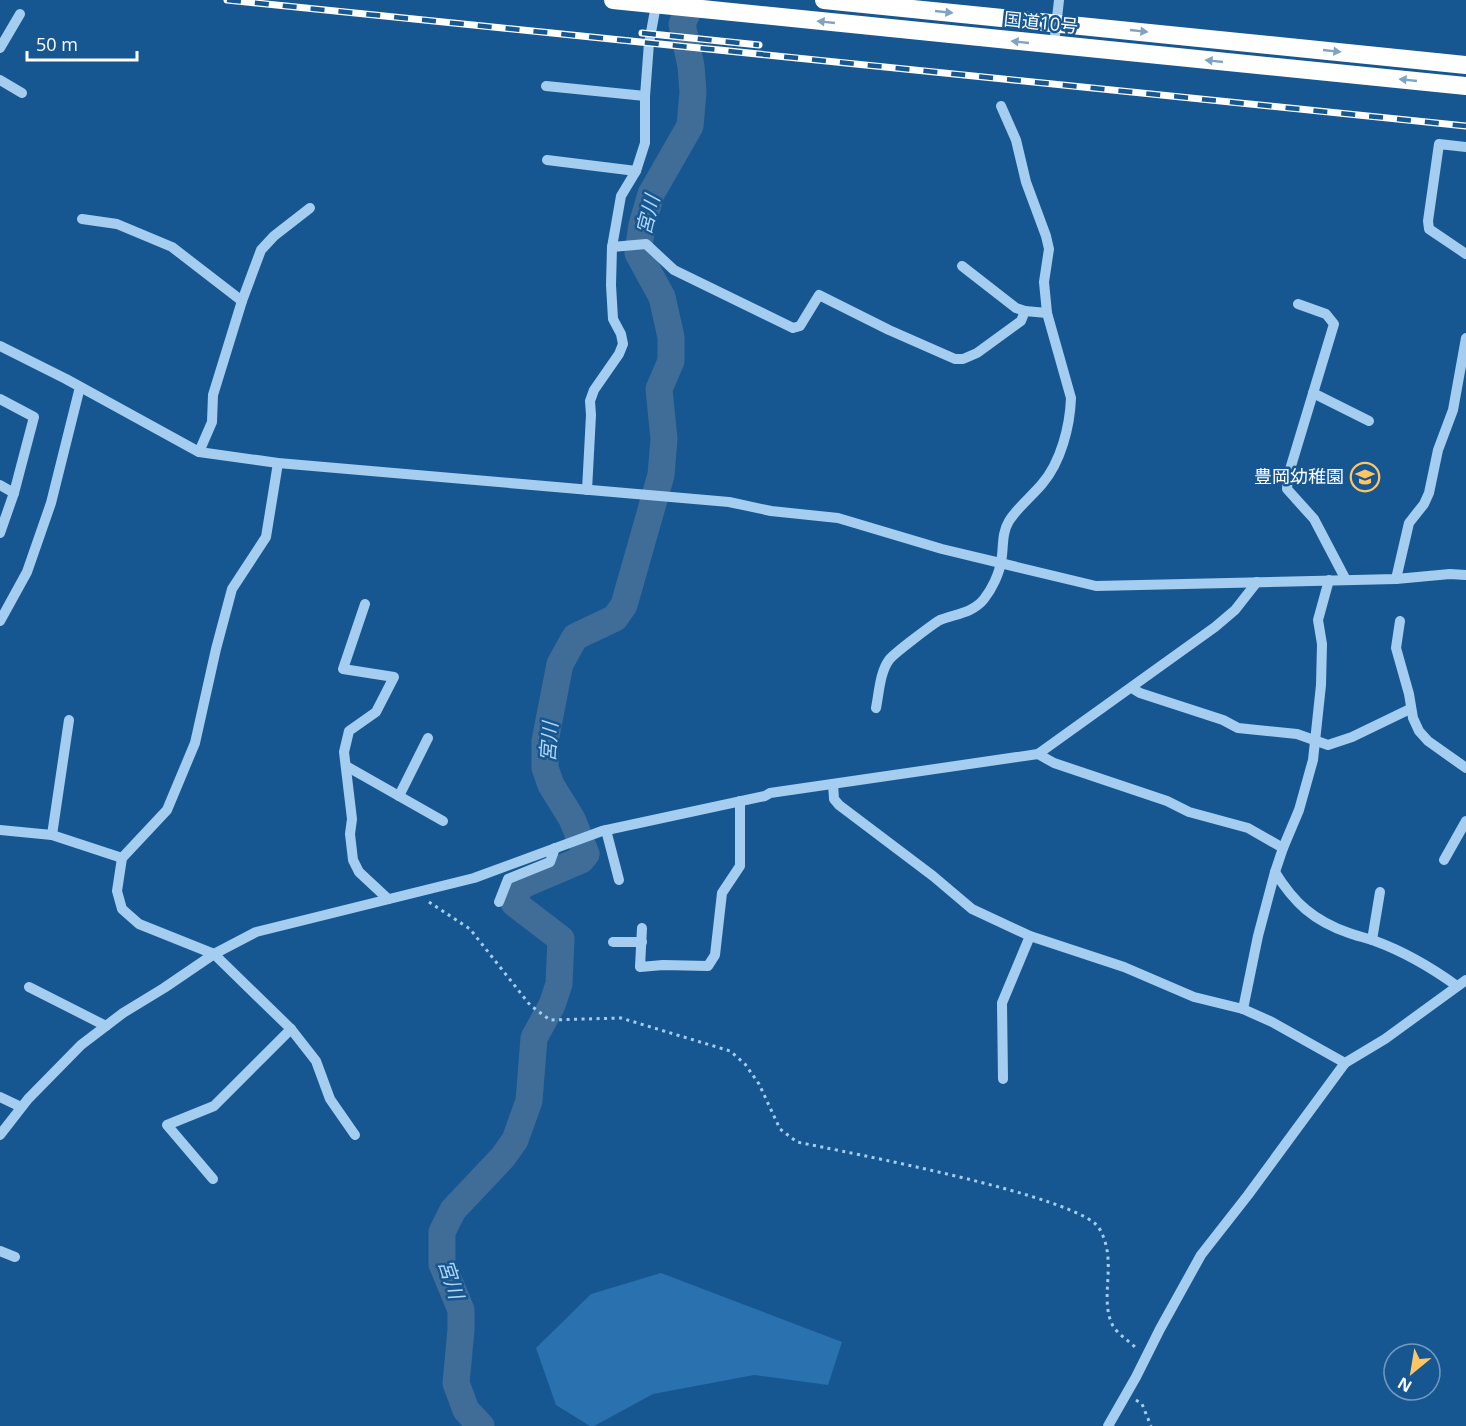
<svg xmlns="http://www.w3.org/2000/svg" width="1466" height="1426" font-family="'Open Sans','Noto Sans JP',sans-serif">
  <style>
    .green { fill: #2a71af }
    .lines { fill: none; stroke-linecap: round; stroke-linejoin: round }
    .river { stroke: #406d97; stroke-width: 27 }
    .path { stroke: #a5cdf0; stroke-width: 3; stroke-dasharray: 3 4.5; stroke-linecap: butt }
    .minor { stroke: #a5cdf0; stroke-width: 10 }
    .highway { stroke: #fff; stroke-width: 18 }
    .rail-casing { stroke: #fff; stroke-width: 7 }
    .rail { stroke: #175791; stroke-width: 4.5; stroke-dasharray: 14; stroke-linecap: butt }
    .oneway { fill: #7fa3c2 }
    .labels { text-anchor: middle; stroke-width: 5; stroke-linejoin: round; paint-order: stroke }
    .street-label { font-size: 18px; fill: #fff; stroke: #175791 }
    .poi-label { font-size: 18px; fill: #fff; stroke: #175791; text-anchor: end }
    .water-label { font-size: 20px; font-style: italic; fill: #b1d7f7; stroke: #175791 }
  </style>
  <rect width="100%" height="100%" fill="#175791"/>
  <polygon class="green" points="661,1273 842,1342 828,1385 754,1375 653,1394 594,1426 590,1426 556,1405 536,1348 591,1294"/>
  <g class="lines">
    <polyline class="river" points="481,1426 466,1410 456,1383 461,1330 461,1310 442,1264 442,1232 453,1210 503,1157 515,1140 529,1101 534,1038 552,1005 559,984 561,939 514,903 520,886 581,860 586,854 572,819 551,785 545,768 545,741 560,664 575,637 615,618 624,605 661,475 664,439 659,389 671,361 671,337 662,297 638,253 642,225 651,194 690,126 693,92 691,66 682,24 693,0"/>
    <g class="path">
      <path d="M429,902L470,929L530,1005L550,1020L621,1018L730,1051L745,1064L759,1084L780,1129L797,1142C845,1152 1079,1196 1099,1228C1119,1261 1098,1298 1113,1326C1118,1334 1129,1341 1136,1348"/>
      <polyline points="1136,1400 1142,1404 1151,1426"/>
    </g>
    <g class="minor">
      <polyline points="1054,45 1059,0"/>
      <polyline points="0,48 20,14"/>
      <polyline points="0,80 22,93"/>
      <polyline points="546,86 645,96"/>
      <polyline points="1466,147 1439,144 1428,221 1429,229 1466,254"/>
      <polyline points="547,160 636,171"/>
      <polyline points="82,219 117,224 172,247 242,301"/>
      <polyline points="612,247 646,244 674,270 793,328 800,326 819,295 889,330 955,359 963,359 977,353 1021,321 1025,311"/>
      <polyline points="962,266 1016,308 1025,311 1047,313"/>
      <polyline points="1298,304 1326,314 1334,324 1288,476 1287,489 1314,519 1346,580"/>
      <polyline points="0,346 66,379 199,452 278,463 729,502 771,511 838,518 942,549 1096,586 1396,579 1450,574 1466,575"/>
      <polyline points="1313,393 1369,421"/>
      <polyline points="0,399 34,417 14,493 0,533"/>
      <polyline points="199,452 212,422 213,395 242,301 261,250 274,236 310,208"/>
      <polyline points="0,485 14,493"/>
      <polyline points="587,490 591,415 590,401 594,390 619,354 623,344 621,334 613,319 611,285 612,247 621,196 636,171 645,143 645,96 649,43 656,5 659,0"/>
      <polyline points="1396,579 1409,523 1424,504 1429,493 1438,450 1453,410 1466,338"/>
      <polyline points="365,604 343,669 394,677 376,712 349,731 344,752 352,819 350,834 353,860 359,872 388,899"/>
      <polyline points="0,621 27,572 51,503 80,387"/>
      <polyline points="1400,621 1396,648 1409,694 1413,718 1419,731 1428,741 1466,768"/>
      <polyline points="1132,688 1140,693 1223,720 1238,728 1297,734 1328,745 1352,737 1410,709"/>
      <path d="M876,708C879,693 880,672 889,660C893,654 933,624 940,620C955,614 973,613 984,599C992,589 999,574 1001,562C1004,548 1001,534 1009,521C1017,508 1032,496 1042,484C1061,462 1070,426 1071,398L1047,313L1044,282L1049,249L1046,236L1026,182L1016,140L1001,106"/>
      <polyline points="1038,754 1054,763 1167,801 1189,812 1248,828 1283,848"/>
      <polyline points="346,766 443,821"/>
      <polyline points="833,784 834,799 839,805 933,876 972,909 1030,936 1124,967 1194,997 1243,1009 1272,1022 1345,1063"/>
      <polyline points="399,796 428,738"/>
      <polyline points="0,830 52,835 122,858"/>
      <polyline points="606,830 619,880"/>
      <polyline points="52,835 69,720"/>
      <polyline points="1444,860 1466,821"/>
      <path d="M1275,872C1294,903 1314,921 1349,933C1357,936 1367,938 1375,941C1405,952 1432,968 1457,986"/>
      <polyline points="499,902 508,879 550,862 555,848"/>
      <polyline points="642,928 640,967 663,965 708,966 715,955 722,893 740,866 740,801"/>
      <polyline points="1372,940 1380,892"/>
      <polyline points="613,942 642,942"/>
      <polyline points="29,987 106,1026"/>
      <polyline points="1243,1009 1258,936 1275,872 1283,848 1299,810 1313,760 1321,685 1322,644 1318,620 1329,580"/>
      <polyline points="291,1029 316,1061 330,1099 355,1135"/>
      <polyline points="1003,1079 1002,1003 1030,936"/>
      <polyline points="0,1097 21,1107"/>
      <polyline points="0,1135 28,1099 81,1045 123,1013 164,988 214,954 256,932 474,878 602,831 765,796 770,793 1038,754 1215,627 1235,610 1257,582"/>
      <polyline points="213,1179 167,1125 214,1106 291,1029 214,954 139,924 122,909 117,891 122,858 167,810 195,743 216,649 232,589 266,537 278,463"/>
      <polyline points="0,1251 15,1257"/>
      <polyline points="1108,1426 1136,1377 1160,1329 1201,1255 1248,1195 1345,1063 1385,1039 1466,980"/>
    </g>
    <g class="highway">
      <polyline points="613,0 1466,86"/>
      <polyline points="824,0 1466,65"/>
    </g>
    <g class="rail-casing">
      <g id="rail">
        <polyline points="227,0 1466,126"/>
        <polyline points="642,33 759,45"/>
      </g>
    </g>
    <use href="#rail" class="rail"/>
  </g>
  <defs><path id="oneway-solid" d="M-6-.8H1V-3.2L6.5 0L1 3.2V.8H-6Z" transform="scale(1.5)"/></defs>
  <g class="oneway">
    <use href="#oneway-solid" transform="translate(944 12) rotate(6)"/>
    <use href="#oneway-solid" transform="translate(826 22) rotate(-174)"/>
    <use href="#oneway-solid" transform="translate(1139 31) rotate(6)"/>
    <use href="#oneway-solid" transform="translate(1020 42) rotate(-174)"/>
    <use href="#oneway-solid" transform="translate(1332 51) rotate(6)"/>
    <use href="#oneway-solid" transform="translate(1214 61) rotate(-174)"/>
    <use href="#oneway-solid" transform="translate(1408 80) rotate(-174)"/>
  </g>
  <defs>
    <g id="school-ring" transform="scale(1.5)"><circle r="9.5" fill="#175791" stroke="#ffc564" stroke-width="1.5"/><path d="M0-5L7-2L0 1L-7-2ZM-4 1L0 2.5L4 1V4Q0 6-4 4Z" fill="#ffc564"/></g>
  </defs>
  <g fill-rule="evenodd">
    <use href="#school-ring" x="1365" y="477"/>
  </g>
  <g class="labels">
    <g class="street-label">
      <text transform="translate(1041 23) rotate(6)" y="6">国道10号</text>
    </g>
    <g class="poi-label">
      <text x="1344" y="483">豊岡幼稚園</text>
    </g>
    <g class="water-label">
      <text transform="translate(648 215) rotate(-76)" y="7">宮川</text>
      <text transform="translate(549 742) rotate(-86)" y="7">宮川</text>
      <text transform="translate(451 1279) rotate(72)" y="7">宮川</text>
    </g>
  </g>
  <g transform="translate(1412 1372) rotate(210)"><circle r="28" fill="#175791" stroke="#749abd" stroke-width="1.5"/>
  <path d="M0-4.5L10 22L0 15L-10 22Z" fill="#ffc564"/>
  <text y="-9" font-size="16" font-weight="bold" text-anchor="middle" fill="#ffffff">N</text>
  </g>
  <path d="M27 51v9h110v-9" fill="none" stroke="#ffffff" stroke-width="3"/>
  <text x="36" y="51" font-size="18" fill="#ffffff" stroke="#175791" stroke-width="4.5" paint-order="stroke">50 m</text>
</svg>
